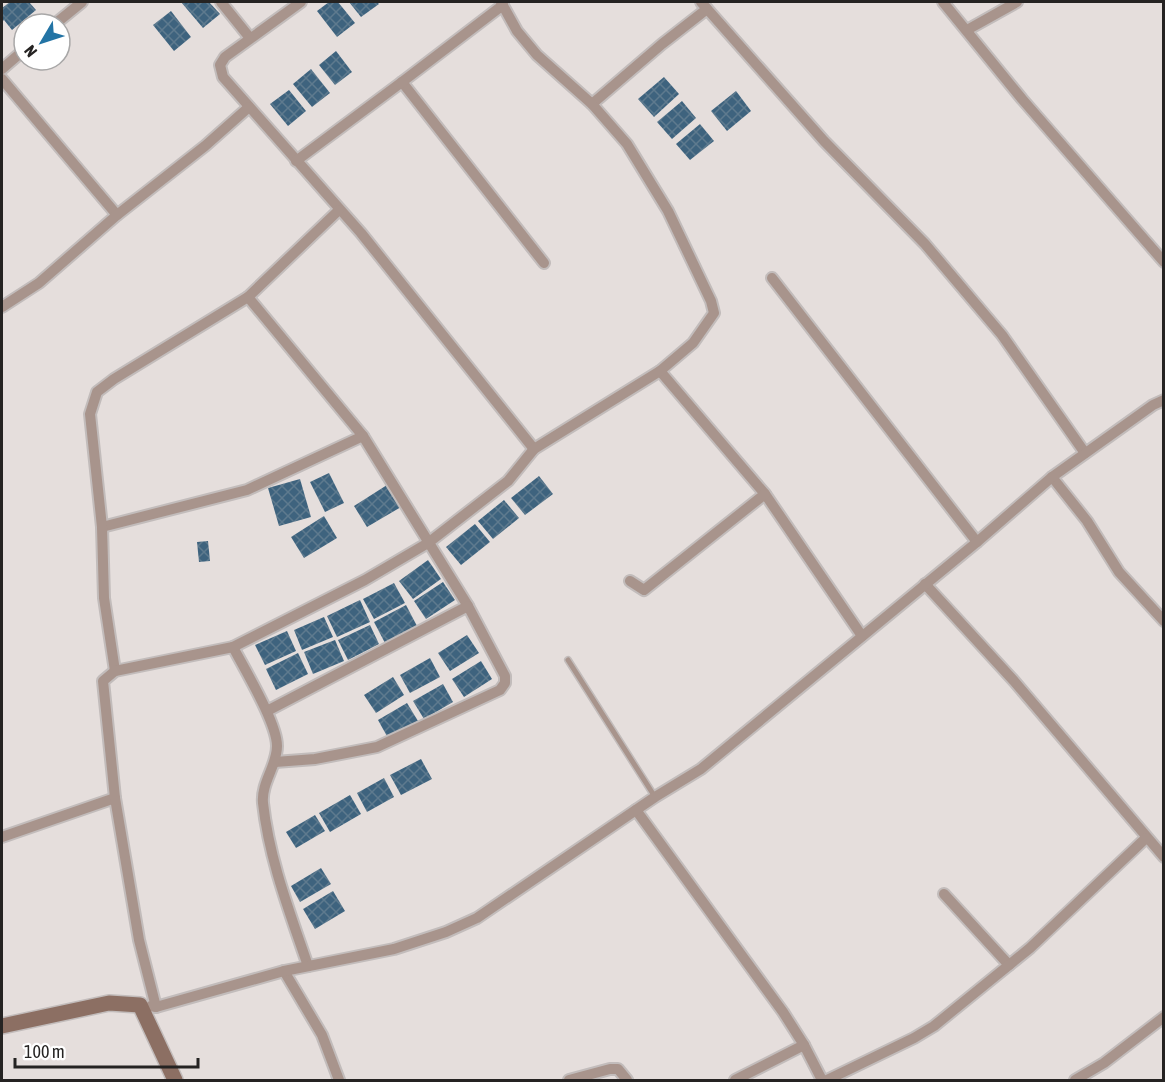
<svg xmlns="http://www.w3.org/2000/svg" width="1165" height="1082" font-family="'Asap Condensed',sans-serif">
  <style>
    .building { fill: url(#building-cross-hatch) }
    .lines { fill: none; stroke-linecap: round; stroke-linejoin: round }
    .lane-casing { stroke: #c2bcbb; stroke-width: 8 }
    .street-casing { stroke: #c2bcbb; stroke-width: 14 }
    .secondary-casing { stroke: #c2bcbb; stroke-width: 18 }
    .lane { stroke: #a8948c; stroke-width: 5 }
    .street { stroke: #a8948c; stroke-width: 10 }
    .secondary { stroke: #8c6f63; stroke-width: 15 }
  </style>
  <defs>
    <pattern id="building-cross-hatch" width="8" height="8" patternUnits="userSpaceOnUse" patternTransform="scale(1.5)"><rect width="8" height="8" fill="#3e637e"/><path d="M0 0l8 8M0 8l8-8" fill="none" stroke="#5e7a8e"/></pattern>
  </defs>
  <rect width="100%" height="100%" fill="#e5dedc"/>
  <g class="building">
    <polygon points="10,2 29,2 36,10 12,30 4,20 2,22 2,8"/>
    <polygon points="181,2 209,2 220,14 203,28"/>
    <polygon points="329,2 338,2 355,23 337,37 317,11"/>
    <polygon points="349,2 377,2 379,4 361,17"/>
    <polygon points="171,11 191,37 174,51 153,25"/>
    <polygon points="336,51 352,72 335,85 319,65"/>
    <polygon points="311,69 330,93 312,107 293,84"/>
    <polygon points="664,77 679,94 654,117 638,99"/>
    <polygon points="289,90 306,111 288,126 270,104"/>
    <polygon points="736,91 751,111 727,131 711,111"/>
    <polygon points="682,101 696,118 672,139 657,122"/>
    <polygon points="700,124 714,141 690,160 676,144"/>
    <polygon points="329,473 344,503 325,512 310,482"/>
    <polygon points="539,476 553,494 525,515 511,498"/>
    <polygon points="300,479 311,517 279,526 268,488"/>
    <polygon points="387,485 401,507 367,527 354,506"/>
    <polygon points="504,500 519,518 493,539 478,521"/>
    <polygon points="324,516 337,538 304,558 291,537"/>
    <polygon points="475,524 490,542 461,565 446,547"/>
    <polygon points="208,541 210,561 199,562 197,542"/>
    <polygon points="428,560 441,579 413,599 399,581"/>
    <polygon points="443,582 455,600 426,619 414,601"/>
    <polygon points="394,583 405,603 374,619 363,599"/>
    <polygon points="360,600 370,622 337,637 327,616"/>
    <polygon points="406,605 417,626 385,643 374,622"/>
    <polygon points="324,617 333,637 302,650 294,630"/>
    <polygon points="370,625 379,644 348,660 338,640"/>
    <polygon points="287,631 296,651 265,665 255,645"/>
    <polygon points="467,635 479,653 450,671 438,653"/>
    <polygon points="335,640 344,661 313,674 304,652"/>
    <polygon points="298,653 308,674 276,690 266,669"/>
    <polygon points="430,658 440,677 410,693 400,675"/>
    <polygon points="481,661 492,679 464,697 452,679"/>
    <polygon points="393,677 404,695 376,713 364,695"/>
    <polygon points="443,684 453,702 424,719 413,701"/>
    <polygon points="407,703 418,721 388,738 378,720"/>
    <polygon points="421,759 432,779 401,795 390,775"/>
    <polygon points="384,778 394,797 367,812 357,793"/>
    <polygon points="350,795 361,814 330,832 319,813"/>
    <polygon points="315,815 325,831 296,848 286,832"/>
    <polygon points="321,868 331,884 300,902 291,886"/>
    <polygon points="333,891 345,911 315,929 303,909"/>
  </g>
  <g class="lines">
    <g class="lane-casing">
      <polyline id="lane" points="568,660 655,797"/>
    </g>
    <g class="street-casing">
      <g id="street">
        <polyline points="221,2 250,38"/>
        <polyline points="301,2 225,57 220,65 223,77 361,233 534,449"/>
        <polyline points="701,2 824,141 925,244 1002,335 1085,453"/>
        <polyline points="943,2 1022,99 1164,262"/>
        <polyline points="55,24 82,2"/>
        <polyline points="967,30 1017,2"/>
        <polyline points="2,69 24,50"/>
        <polyline points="2,79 117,215"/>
        <polyline points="402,82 544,263"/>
        <polyline points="592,104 662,44 707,9"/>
        <polyline points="296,161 402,82 503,5"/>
        <polyline points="772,278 977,542"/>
        <polyline points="248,297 363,436 468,606 505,676 505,683 500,690 377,747 315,759 275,762"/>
        <polyline points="2,307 39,283 117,215 205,146 249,107"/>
        <polyline points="660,371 765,494 862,636"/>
        <polyline points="1052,477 1087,521 1119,572 1164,621"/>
        <polyline points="102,527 247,490 363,436"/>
        <polyline points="630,581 644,590 765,494"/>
        <polyline points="925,584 1014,681 1164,857"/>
        <path d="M233,647C245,670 277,723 277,746C277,766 261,783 263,803C269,859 290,913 308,966"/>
        <polyline points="115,671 104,598 102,527 90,414 97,392 114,379 248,297 339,210"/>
        <polyline points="267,711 468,606"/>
        <polyline points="636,810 783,1012 804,1045 822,1080"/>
        <polyline points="2,837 115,798"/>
        <polyline points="944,894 1009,965"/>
        <polyline points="284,971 322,1035 339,1080"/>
        <polyline points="151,1006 156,1007 284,971 394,949 446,932 477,918 655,797 701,769 977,542 1052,477 1153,405 1164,400"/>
        <polyline points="156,1007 139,940 115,798 103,681 115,671 233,647 365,580 428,543 508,481 534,449 660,371 693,343 714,313 711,301 668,211 627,144 592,104 537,55 517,31 501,2"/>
        <polyline points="569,1080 610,1069 618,1069 627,1080"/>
        <polyline points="735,1080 804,1045"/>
        <polyline points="827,1080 914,1038 934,1026 1030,948 1146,838"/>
        <polyline points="1075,1080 1104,1063 1164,1017"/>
      </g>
    </g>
    <g class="secondary-casing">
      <polyline id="secondary" points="2,1026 109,1003 140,1005 175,1080"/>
    </g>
    <use href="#lane" class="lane"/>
    <use href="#street" class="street"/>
    <use href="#secondary" class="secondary"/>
  </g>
  <rect width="1165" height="1082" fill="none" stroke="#252322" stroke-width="6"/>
  <g transform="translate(42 42) rotate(231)"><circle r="28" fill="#ffffff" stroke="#a8a7a7" stroke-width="1.5"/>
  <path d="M0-4.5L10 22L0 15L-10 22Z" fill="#2374a5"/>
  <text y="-9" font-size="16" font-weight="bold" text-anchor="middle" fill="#252322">N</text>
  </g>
  <path d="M15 1058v9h183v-9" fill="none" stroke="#252322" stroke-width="3"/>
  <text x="24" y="1058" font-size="18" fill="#252322" stroke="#ffffff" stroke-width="4.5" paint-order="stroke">100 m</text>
</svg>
